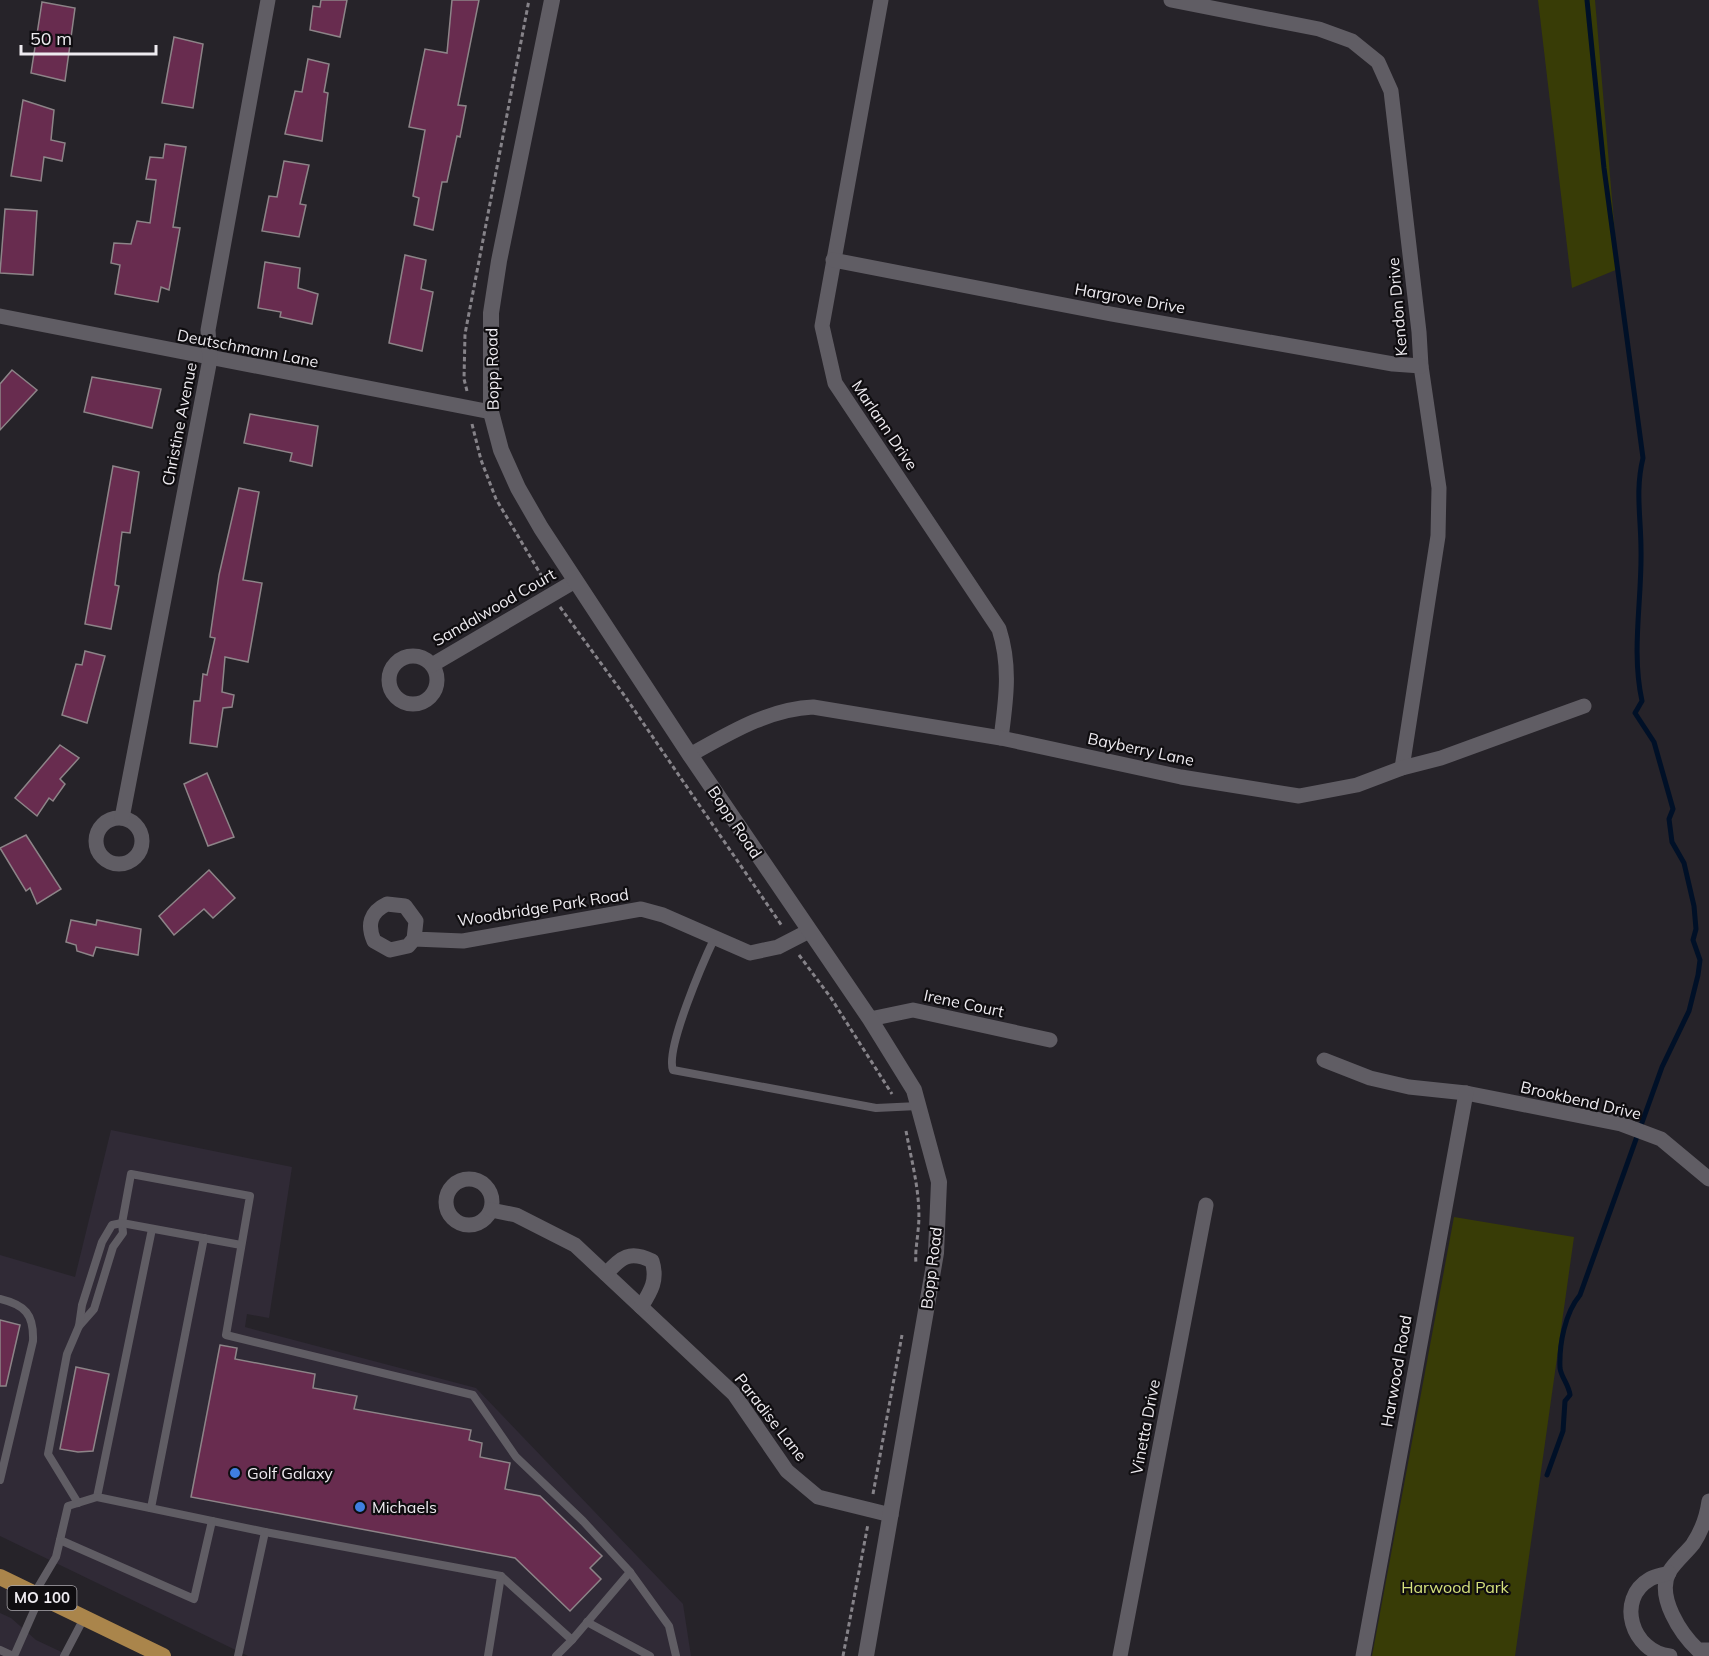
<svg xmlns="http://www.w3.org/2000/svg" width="1709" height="1656" font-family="Mulish,sans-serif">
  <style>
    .built { fill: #302a36 }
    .green { fill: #383c06 }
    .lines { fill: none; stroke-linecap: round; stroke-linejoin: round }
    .stream { stroke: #001027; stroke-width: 5 }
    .building { fill: #682c4f; stroke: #8d8488; stroke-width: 1.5 }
    .path { stroke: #868389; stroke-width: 3; stroke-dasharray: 4.5 3; stroke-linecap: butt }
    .service { stroke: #605d64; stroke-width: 8 }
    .minor { stroke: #605d64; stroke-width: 15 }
    .tertiary { stroke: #605d64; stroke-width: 16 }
    .primary { stroke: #aa854b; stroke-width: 16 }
    .shop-dot { fill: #3f7fe0; stroke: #0f0d10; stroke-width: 2 }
    .labels { text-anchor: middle; stroke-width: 4.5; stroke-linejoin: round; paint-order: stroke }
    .shield { fill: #0f0d10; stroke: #aba8ad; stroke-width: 1.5 }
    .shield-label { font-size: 15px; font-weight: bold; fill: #eeebf0 }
    .street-label { font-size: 16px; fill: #eeebf0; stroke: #0f0d10 }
    .poi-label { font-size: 16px; fill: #eeebf0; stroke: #0f0d10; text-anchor: start }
    .park-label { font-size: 16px; fill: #d6e27d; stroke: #0f0d10 }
  </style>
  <rect width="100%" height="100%" fill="#262329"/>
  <g class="built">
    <polygon points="111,1130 292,1167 269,1318 247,1314 245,1327 476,1388 683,1604 691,1656 248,1656 0,1536 0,1255 75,1277"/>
    <polygon points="0,1613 11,1618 36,1640 70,1656 0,1656"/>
  </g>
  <g class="green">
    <polygon points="1538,0 1595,0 1618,269 1572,288"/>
    <polygon points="1454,1217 1574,1237 1515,1656 1372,1656"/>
  </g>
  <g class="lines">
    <path class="stream" d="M1547,1475L1563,1431L1565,1401L1570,1395C1569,1385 1561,1377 1560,1368C1559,1344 1565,1313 1580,1295L1662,1067L1689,1011L1698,975L1700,960L1693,940L1696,929L1694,906L1684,863L1672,842L1669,819L1673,809L1654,742L1635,713L1642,701C1631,651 1642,601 1641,550C1641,517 1635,491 1643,458L1604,168L1587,0"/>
  </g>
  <g class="building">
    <polygon points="321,0 347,0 340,37 310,30 313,6 320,7"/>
    <polygon points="452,0 479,0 458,105 466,106 460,137 457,136 447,182 442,182 433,230 414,225 419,198 413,196 425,130 409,127 425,49 447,53"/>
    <polygon points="42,2 75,8 65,81 31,73"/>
    <polygon points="174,37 203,44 193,108 162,103"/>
    <polygon points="308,59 329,64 324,92 328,93 322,141 285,134 295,91 302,92"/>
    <polygon points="23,100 54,110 51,140 65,143 62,161 44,157 41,181 11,176"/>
    <polygon points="165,144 186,147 173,227 180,228 169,290 161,287 158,302 115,294 120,265 111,263 114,243 131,244 137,221 150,223 156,180 146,179 150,157 163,158"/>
    <polygon points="284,161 309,165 300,204 306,205 299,237 262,231 269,196 277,197"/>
    <polygon points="5,209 37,211 33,275 0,273"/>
    <polygon points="405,255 426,260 421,289 433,292 422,351 389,343"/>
    <polygon points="265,262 300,268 298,288 318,294 312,324 280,317 281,312 258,308"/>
    <polygon points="12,370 37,390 0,430 0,384"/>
    <polygon points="92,377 161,389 152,428 84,412"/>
    <polygon points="250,414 318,426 312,466 290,461 292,453 244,443"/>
    <polygon points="113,466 139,472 130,533 122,532 115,585 119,586 111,629 85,624"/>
    <polygon points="239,488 259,492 243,580 262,583 248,662 225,657 222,692 234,695 232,707 223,708 217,747 190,743 194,701 200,701 203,674 207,675 215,638 210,637 219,575"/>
    <polygon points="85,651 105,656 87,723 62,715 76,664 82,665"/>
    <polygon points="60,745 79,758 60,779 65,784 53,801 49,798 37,816 15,798"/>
    <polygon points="207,773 234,837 208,846 184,784"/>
    <polygon points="26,835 61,889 37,904 30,888 26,891 0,848"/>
    <polygon points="209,870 235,898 213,918 204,909 174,935 159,916"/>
    <polygon points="71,920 96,925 97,920 141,929 138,955 96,947 93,956 77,951 76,945 66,942"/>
    <polygon points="0,1320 20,1325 6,1386 0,1386"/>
    <polygon points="220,1345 237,1348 235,1359 315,1374 313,1388 357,1396 354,1409 471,1430 469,1440 482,1443 480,1457 510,1463 505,1489 540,1496 602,1556 590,1568 601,1579 570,1611 515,1558 191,1497"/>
    <polygon points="76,1367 109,1374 93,1451 78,1452 60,1449"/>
  </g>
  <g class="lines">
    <g class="path">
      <polyline points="467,391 464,379 465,334 529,0"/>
      <polyline points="472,424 481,460 496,499 544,580"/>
      <polyline points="560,607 624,695 782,926"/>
      <polyline points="799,955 831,998 892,1094"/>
      <path d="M906,1131C912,1163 922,1199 918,1231C917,1243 915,1252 916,1264"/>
      <polyline points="873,1494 902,1335"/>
      <polyline points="843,1656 868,1524"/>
    </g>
    <g class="service">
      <path d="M715,937C704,960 665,1049 673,1070L876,1108L918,1106"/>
      <polyline points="152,1229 97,1497 265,1532"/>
      <path d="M0,1299C25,1305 34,1314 33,1341L0,1480"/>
      <polyline points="79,1326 94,1309 113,1247 123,1233 122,1223 131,1174 250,1196 226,1335 473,1395 516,1457 583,1521 630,1572 572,1640 501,1576 265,1532 238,1656"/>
      <polyline points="78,1503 48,1454 67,1354 79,1326 82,1305 102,1242 112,1225 122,1223 241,1245"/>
      <polyline points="151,1508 204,1238"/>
      <polyline points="60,1540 194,1599 212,1521"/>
      <polyline points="630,1572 669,1626 676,1656"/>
      <polyline points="34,1594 56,1557 68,1506 97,1497"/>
      <polyline points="587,1622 650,1656"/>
      <polyline points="0,1650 13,1656"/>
      <polyline points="14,1656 40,1597"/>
      <polyline points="64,1656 84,1618"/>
      <polyline points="488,1656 501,1576"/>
      <polyline points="556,1656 572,1640"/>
    </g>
    <g class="minor">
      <path d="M881,0L822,326L835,383L999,629C1011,666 1006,700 1001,738"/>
      <polyline points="1171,0 1319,29 1352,41 1378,62 1391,91 1419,332 1421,366 1439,488 1438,536 1402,768"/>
      <polyline points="833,260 1111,314 1393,364 1421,366"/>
      <polyline points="0,316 491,412"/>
      <circle cx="413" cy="680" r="24"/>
      <polyline points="432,665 575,581"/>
      <path d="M690,755C728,734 768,709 813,707L1001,738L1181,777L1299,796L1357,785L1402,768L1441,758L1584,706"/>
      <circle cx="119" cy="841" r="23"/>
      <polyline points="122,818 210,359 208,330 268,0"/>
      <path d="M414,939L416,921L405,906L387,904C370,912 367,925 374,941L390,950L408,946L414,939L463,941L641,909L663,915L750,953L778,947L809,931"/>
      <polyline points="870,1019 913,1010 1050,1040"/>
      <polyline points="1324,1060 1370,1078 1409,1087 1466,1093 1621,1124 1661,1139 1709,1179"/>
      <circle cx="469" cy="1202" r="23"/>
      <polyline points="491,1210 516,1215 575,1245 734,1394 787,1471 818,1497 891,1515"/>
      <path d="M606,1274C621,1257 630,1250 652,1261C658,1280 651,1291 641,1307"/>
      <path d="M1709,1501C1707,1515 1701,1532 1693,1544C1686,1553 1675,1562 1669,1572C1656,1597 1681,1634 1698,1650H1709"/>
      <path d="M1669,1573C1663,1575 1655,1576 1650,1579C1615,1599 1632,1652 1670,1656"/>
      <polyline points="1120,1656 1206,1205"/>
      <polyline points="1363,1656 1466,1093"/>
    </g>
    <polyline class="tertiary" points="552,0 499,261 491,313 491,412 501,450 518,488 541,528 690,755 870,1019 914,1090 939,1182 936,1253 866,1656"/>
    <polyline class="primary" points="0,1577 163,1656"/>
  </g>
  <g class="shop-dot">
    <circle cx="235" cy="1473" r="6"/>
    <circle cx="360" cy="1507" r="6"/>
  </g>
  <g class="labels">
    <rect class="shield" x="7.5" y="1586" width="69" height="24" rx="4.5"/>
    <g class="shield-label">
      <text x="42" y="1603">MO 100</text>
    </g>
    <g class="street-label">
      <text transform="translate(1130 298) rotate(10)" y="6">Hargrove Drive</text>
      <text transform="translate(1397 307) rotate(-95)" y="6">Kendon Drive</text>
      <text transform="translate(248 348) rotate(11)" y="6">Deutschmann Lane</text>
      <text transform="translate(492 369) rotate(-91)" y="6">Bopp Road</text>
      <text transform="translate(179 424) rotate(-79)" y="6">Christine Avenue</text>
      <text transform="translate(885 425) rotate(56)" y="6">Marlann Drive</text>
      <text transform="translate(494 607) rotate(-30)" y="6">Sandalwood Court</text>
      <text transform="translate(1141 749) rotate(12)" y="6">Bayberry Lane</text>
      <text transform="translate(735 822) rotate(56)" y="6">Bopp Road</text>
      <text transform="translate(543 907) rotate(-9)" y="6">Woodbridge Park Road</text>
      <text transform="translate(964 1003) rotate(12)" y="6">Irene Court</text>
      <text transform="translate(1581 1100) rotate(13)" y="6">Brookbend Drive</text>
      <text transform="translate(931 1268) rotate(-83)" y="6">Bopp Road</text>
      <text transform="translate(1396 1371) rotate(-80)" y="6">Harwood Road</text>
      <text transform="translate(771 1417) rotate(52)" y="6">Paradise Lane</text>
      <text transform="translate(1145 1427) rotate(-79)" y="6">Vinetta Drive</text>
    </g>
    <g class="poi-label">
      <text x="247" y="1479">Golf Galaxy</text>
      <text x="372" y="1513">Michaels</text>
    </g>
    <g class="park-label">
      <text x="1455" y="1593">Harwood Park</text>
    </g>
  </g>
  <path d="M21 45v9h135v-9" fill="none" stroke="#eeebf0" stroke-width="3"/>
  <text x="30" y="45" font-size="18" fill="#eeebf0" stroke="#0f0d10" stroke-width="4.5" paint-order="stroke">50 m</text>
</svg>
